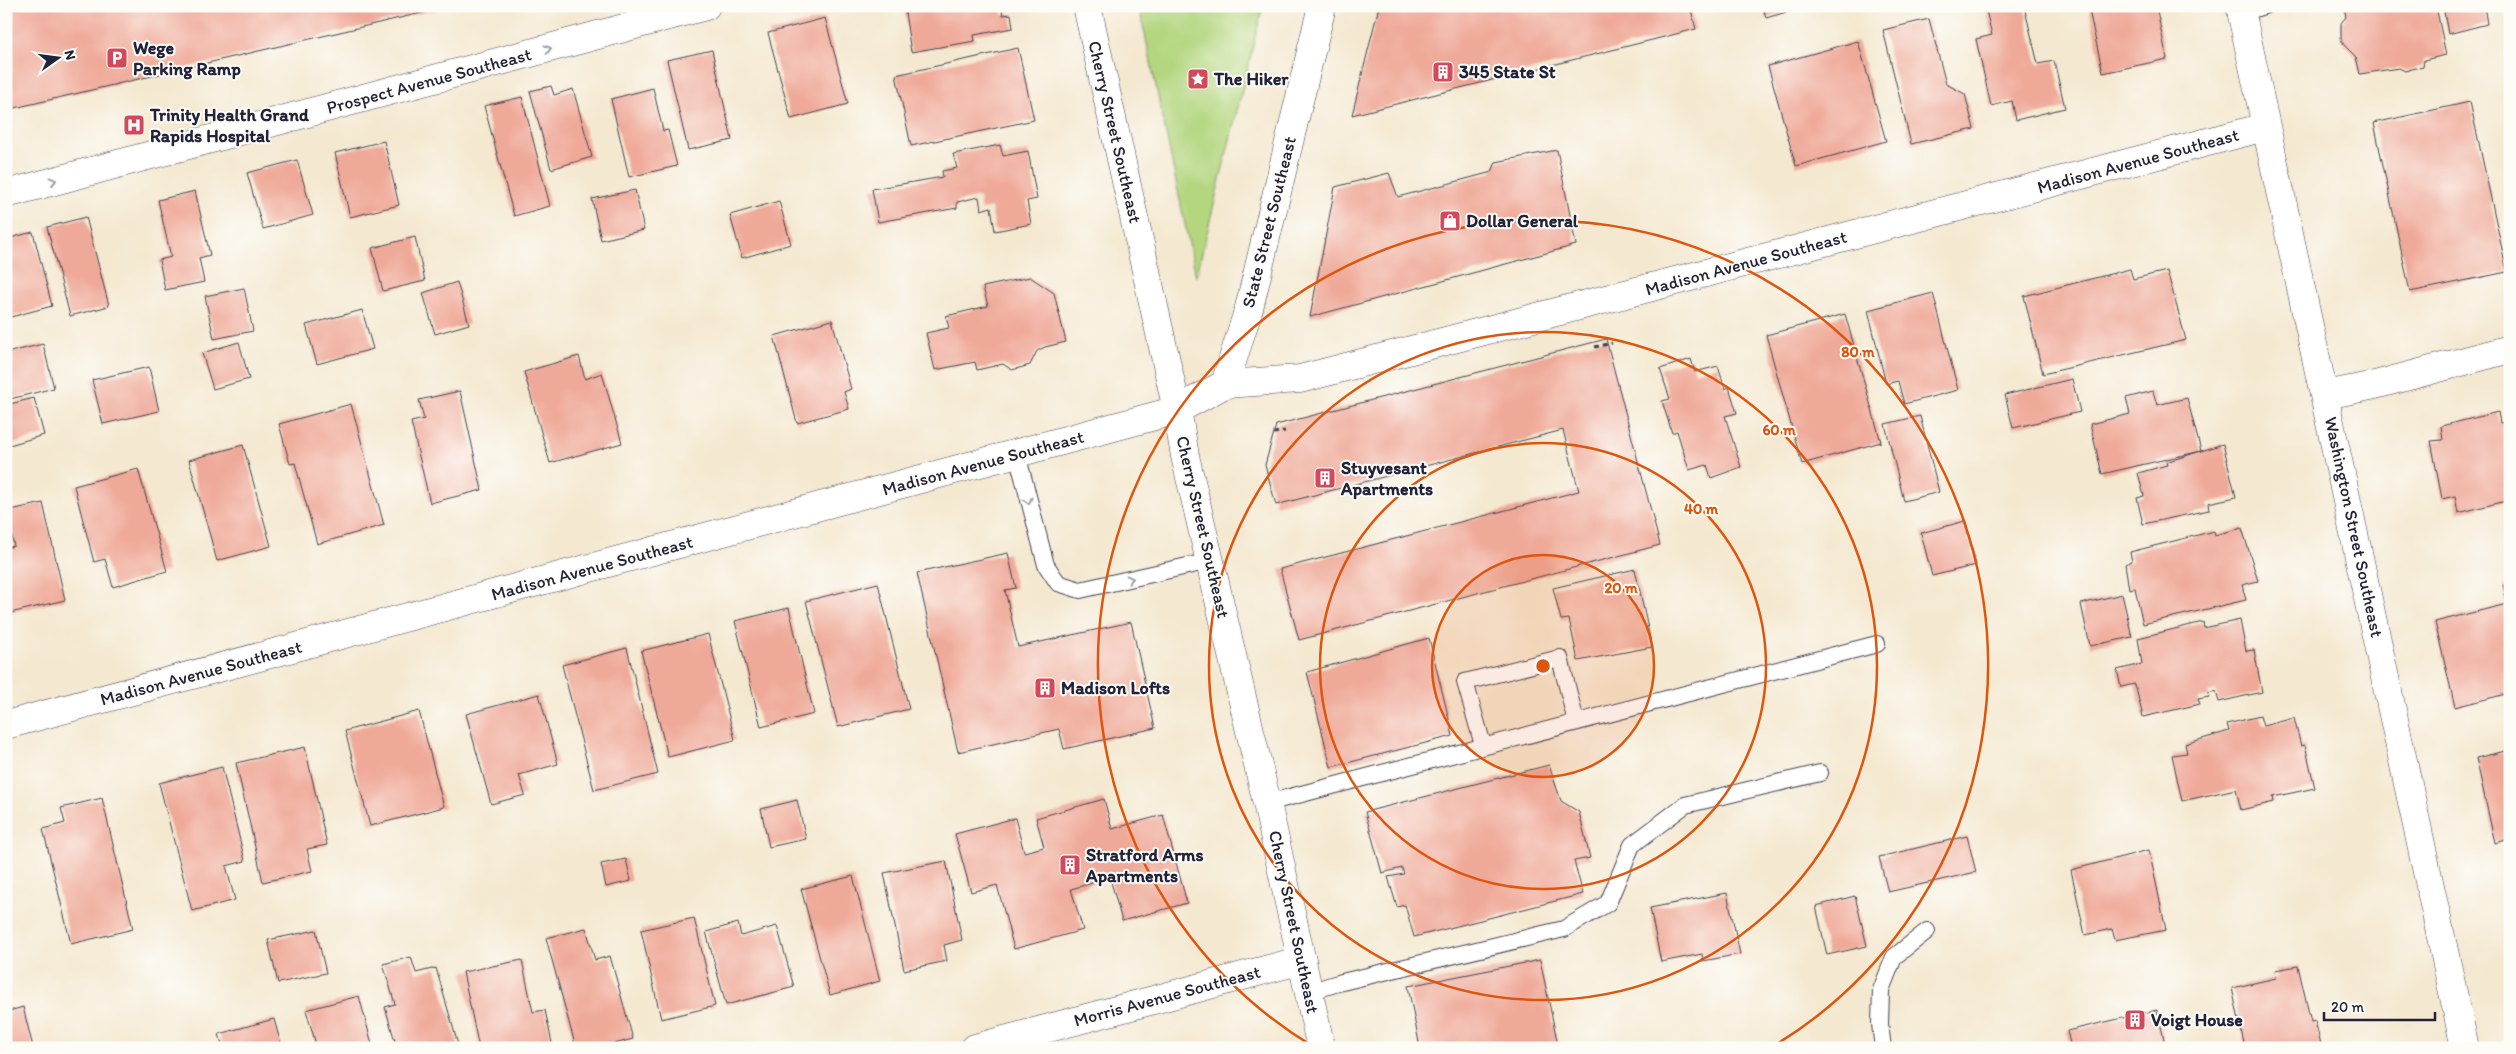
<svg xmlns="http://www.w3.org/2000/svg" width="2516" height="1054" font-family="Itim,sans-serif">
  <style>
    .green { fill: #b3d67f; stroke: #6a7c5d }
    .building { fill: #efa998 }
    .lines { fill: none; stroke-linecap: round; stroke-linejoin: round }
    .lane-casing { stroke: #424051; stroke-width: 18 }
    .street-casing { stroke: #424051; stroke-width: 29 }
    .secondary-casing { stroke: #424051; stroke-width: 29 }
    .path { stroke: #424051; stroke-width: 3; stroke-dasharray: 4 4; stroke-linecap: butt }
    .lane { stroke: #fff; stroke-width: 16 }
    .street { stroke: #fff; stroke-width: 28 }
    .secondary { stroke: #fff; stroke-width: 28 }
    .oneway { stroke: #9c9ca7 }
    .ring { fill: none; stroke: #de560e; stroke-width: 2.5 }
    .labels { text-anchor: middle; stroke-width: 4; stroke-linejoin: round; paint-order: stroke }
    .poi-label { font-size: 18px; font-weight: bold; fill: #22223b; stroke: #fdfcf7; text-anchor: start }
    .street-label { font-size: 18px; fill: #22223b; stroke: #fdfcf7 }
    .centre { fill: #de560e; stroke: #fdfcf7; stroke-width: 2.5 }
    .ring-label { font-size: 15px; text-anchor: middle; font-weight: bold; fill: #de560e; stroke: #fdfcf7; stroke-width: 4; stroke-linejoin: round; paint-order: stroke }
  </style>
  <rect width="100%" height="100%" fill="#fdfcf7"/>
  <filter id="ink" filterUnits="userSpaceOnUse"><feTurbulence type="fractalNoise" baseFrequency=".02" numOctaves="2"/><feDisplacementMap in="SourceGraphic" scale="10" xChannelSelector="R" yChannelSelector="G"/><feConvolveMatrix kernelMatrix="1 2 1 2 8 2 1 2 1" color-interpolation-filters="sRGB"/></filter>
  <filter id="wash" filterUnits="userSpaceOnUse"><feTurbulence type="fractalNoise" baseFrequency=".0096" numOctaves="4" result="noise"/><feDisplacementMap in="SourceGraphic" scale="20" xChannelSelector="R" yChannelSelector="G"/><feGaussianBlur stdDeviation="1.12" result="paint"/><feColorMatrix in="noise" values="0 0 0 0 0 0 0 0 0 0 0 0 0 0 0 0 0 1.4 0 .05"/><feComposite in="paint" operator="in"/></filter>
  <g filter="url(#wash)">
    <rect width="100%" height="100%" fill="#f4e8d0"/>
    <polygon class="green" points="1139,6 1263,6 1196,277"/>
    <g id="blocks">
      <g class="building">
        <polygon points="6,6 447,6 447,7 6,110"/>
        <polygon points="904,6 1001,6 1003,15 1011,14 1013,28 974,35 975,41 911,52"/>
        <polygon points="1379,6 1690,6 1696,29 1352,115"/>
        <polygon points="1763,6 1804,6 1804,7 1766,18"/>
        <polygon points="1985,6 2024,6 2038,64 2054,61 2065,108 2016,120 2012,101 1991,106 1976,39 1992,35"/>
        <polygon points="2088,6 2156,6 2167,59 2103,73"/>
        <polygon points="2344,6 2436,6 2446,55 2424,60 2423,66 2405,71 2399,68 2360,74 2356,57 2344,45 2341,39 2341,23 2346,17"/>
        <polygon points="2443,6 2484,6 2487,24 2448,34"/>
        <polygon points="825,18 848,104 791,119 768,33"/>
        <polygon points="1929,19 1946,84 1965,94 1974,129 1911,144 1883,30"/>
        <polygon points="1858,41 1886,141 1796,166 1768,66"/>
        <polygon points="1018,48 1034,120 911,146 896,75"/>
        <polygon points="712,50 732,140 688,150 667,60"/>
        <polygon points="551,86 554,95 573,89 592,157 551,169 530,91"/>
        <polygon points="653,88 663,131 668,130 677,166 629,177 611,99"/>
        <polygon points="522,97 550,206 514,216 484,106"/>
        <polygon points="2470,102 2507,272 2410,292 2374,123"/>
        <polygon points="384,141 399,205 350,217 335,153"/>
        <polygon points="1000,145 1003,156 1028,151 1037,199 1027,201 1031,224 995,231 991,207 981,210 979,197 957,202 957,208 878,222 872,189 943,177 942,171 957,168 953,154"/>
        <polygon points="1557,150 1576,245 1310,317 1335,187 1389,173 1398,197 1492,172 1496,162"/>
        <polygon points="297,160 313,215 263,229 247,173"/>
        <polygon points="635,190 644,230 601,240 592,199"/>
        <polygon points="195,191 210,255 199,258 204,282 165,290 159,260 171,257 158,200"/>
        <polygon points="779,201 791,244 742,258 730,215"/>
        <polygon points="86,217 109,306 70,316 47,227"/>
        <polygon points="33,232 52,306 7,318 6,239"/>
        <polygon points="415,237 425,281 383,291 372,248"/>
        <polygon points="2130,269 2133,279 2167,271 2186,340 2043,374 2024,296"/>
        <polygon points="1030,277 1054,293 1066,342 1045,347 1037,351 1030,365 1012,370 1003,364 977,370 975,362 935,370 926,333 949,328 946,316 988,306 983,287"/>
        <polygon points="457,282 469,324 435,334 423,293"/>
        <polygon points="244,288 253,331 214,339 205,296"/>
        <polygon points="1933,293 1958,390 1904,404 1898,381 1886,384 1868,310"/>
        <polygon points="362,310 373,349 317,364 306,325"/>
        <polygon points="1845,314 1881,442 1802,464 1766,335"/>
        <polygon points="832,320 851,389 844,392 849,409 797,423 774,336"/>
        <polygon points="1606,339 1660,545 1299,640 1280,569 1579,491 1563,430 1276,505 1265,465 1276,425"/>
        <polygon points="239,342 249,379 213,389 202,353"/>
        <polygon points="43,344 54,388 6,400 6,353"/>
        <polygon points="579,356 585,379 602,373 622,443 550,463 524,372"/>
        <polygon points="1691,359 1695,372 1718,366 1725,389 1729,387 1737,413 1725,416 1741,467 1711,478 1707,465 1689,470 1677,431 1672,433 1662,401 1670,399 1660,369"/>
        <polygon points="149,367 159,411 103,424 92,380"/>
        <polygon points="2072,379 2080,412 2013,428 2005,395"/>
        <polygon points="460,391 482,490 430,503 411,422 424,419 419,400"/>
        <polygon points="2153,391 2157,405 2187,398 2201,451 2223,444 2236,497 2208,503 2209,510 2143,524 2137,498 2144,496 2138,473 2167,465 2166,462 2201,451 2102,474 2090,424 2130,414 2126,398"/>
        <polygon points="34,398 44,435 6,446 6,405"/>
        <polygon points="351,404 384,525 317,544 295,463 290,464 279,424"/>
        <polygon points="2498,412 2500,423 2510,421 2510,500 2458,513 2455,496 2442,499 2431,441 2443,440 2441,426"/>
        <polygon points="1920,416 1939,492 1904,501 1885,424"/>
        <polygon points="243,445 271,546 217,561 189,460"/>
        <polygon points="138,469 167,571 113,587 105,559 94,562 74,486"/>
        <polygon points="43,503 65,600 10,613 6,598 6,548 14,546 6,511"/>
        <polygon points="1965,521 1976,565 1932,576 1921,533"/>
        <polygon points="2242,528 2258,581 2242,585 2246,600 2143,624 2135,588 2129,589 2125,564 2132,561 2130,552 2214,531 2215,535"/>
        <polygon points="1008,553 1016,588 1005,590 1018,647 1131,622 1155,728 1064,749 1059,729 958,752 917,573"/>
        <polygon points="1635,569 1652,647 1578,661 1569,619 1561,620 1553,588"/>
        <polygon points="878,583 909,709 838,727 806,601"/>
        <polygon points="2510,583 2510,693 2455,707 2435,622 2507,604 2503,585"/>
        <polygon points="2122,594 2132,637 2090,646 2081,604"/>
        <polygon points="789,608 814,714 761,727 735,621"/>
        <polygon points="2240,620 2246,651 2254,650 2262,692 2219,702 2216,691 2208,693 2209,697 2198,699 2200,704 2143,717 2135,684 2121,687 2117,670 2142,664 2138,638 2203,622 2204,628"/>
        <polygon points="708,634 735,740 668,757 641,651"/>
        <polygon points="1429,638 1453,736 1331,767 1307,672"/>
        <polygon points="627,648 658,774 594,790 562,665"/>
        <polygon points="539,694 558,764 519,775 525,795 491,804 466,714"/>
        <polygon points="419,711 444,807 370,826 345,731"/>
        <polygon points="2260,716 2263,726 2294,718 2301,746 2305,745 2315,788 2273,797 2274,802 2241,810 2236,789 2182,801 2172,755 2187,753 2185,744 2229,731 2227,724"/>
        <polygon points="305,747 327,845 307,849 312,871 263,882 236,763"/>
        <polygon points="2510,750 2510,839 2495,843 2476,758"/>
        <polygon points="1549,765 1561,801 1579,812 1590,858 1574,861 1583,894 1414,937 1405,905 1397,907 1388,877 1404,874 1402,868 1382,873 1365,812"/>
        <polygon points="222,767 245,861 226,866 235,900 192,911 159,783"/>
        <polygon points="102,798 133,929 71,944 43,829 65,823 61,808"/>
        <polygon points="1104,799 1112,829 1163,815 1187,903 1122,921 1110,878 1071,889 1083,930 1014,949 997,885 971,892 955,834 1015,818 1024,852 1044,847 1036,818"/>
        <polygon points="797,800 806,839 769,847 761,809"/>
        <polygon points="1967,836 1976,872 1888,892 1879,857"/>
        <polygon points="2149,850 2166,930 2115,940 2112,929 2085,935 2071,870"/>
        <polygon points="626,859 631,881 606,887 601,864"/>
        <polygon points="946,861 962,940 944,945 947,961 904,970 884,873"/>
        <polygon points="853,876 880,981 830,995 801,889"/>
        <polygon points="1727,893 1740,954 1703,961 1702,954 1661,962 1650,908"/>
        <polygon points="1855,896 1867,946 1827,955 1816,906"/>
        <polygon points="694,918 715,1006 661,1019 641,930"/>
        <polygon points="738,923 741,936 777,926 794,987 726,1005 706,932"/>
        <polygon points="586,928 595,960 610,956 633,1039 599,1048 576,1048 546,938"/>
        <polygon points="316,930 326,973 278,983 268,940"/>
        <polygon points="411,957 416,973 436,968 459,1048 397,1048 385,1007 395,1004 383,964"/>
        <polygon points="522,960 533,1012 545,1010 553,1048 479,1048 463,972"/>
        <polygon points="1540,960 1558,1045 1543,1048 1420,1048 1408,986"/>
        <polygon points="2298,966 2311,1022 2315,1021 2322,1048 2245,1048 2232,988 2276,978 2275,970"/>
        <polygon points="359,996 373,1048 317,1048 306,1010"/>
        <polygon points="23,1007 33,1047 6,1048 6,1012"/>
        <polygon points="2157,1010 2166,1048 2071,1048 2067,1031"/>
        <polygon points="274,1019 282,1048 223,1048 219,1034"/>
      </g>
    </g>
  </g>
  <g filter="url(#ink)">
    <use href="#blocks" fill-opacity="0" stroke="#424051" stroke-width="1"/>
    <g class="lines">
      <g class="lane-casing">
        <g id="lane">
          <polyline points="2242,13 2264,6"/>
          <polyline points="1017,454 1046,565 1058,583 1080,590 1210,561"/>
          <polyline points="1483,745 1465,682 1560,658 1576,722"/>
          <polyline points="1267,803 1877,644"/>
          <polyline points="1309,992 1338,983 1564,929 1608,903 1632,845 1685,805 1820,773"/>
          <polyline points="1883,1048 1880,1024 1881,990 1894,957 1927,931"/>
        </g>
      </g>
      <g class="street-casing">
        <g id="street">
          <polyline points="2240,6 2465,1048"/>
          <polyline points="6,194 706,6"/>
          <polyline points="1225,384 1300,379 2265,127"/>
          <polyline points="2326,395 2375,385 2510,349"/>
          <polyline points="975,1048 1302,960"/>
        </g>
      </g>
      <g class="secondary-casing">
        <g id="secondary">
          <polyline points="1087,6 1177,410 1185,456 1267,803 1321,1048"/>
          <polyline points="6,725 1177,410 1225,384 1249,308 1322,6"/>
        </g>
      </g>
      <g class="path">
        <polyline points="1595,347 1612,343"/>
        <polyline points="1274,433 1285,431"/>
      </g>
      <use href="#lane" class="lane"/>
      <use href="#street" class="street"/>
      <use href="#secondary" class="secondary"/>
    </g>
    <defs><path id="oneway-chevron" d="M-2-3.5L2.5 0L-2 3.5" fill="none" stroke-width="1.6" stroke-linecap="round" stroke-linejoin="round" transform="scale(1.25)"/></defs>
    <g class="oneway">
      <use href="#oneway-chevron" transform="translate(548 49) rotate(-15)"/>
      <use href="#oneway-chevron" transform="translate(53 181) rotate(-15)"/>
      <use href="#oneway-chevron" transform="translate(1028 501) rotate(76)"/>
      <use href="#oneway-chevron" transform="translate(1130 579) rotate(-13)"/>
    </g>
  </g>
  <circle cx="1543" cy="666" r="111" fill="#de560e" fill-opacity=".12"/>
  <g class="ring">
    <circle cx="1543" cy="666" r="111"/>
    <circle cx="1543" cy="666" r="223"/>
    <circle cx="1543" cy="666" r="334"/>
    <path d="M1314 1047A445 445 0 1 1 1772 1047"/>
  </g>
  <defs>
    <g id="parking-square" transform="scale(1.125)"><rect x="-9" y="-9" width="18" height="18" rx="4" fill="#d1495b" stroke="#fdfcf7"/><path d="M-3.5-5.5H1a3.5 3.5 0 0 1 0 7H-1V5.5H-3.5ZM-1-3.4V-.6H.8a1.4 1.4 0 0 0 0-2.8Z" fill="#fff"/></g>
    <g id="building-square" transform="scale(1.125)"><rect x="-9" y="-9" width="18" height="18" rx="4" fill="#d1495b" stroke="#fdfcf7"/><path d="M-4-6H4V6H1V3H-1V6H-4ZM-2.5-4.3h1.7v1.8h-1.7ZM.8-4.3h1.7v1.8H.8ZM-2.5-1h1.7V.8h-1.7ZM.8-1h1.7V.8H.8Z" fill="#fff"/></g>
    <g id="sight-square" transform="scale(1.125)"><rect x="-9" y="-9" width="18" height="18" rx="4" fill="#d1495b" stroke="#fdfcf7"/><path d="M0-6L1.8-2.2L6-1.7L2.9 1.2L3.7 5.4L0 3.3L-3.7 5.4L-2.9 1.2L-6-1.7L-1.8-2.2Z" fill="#fff"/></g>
    <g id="hospital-square" transform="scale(1.125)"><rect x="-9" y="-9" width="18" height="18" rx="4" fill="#d1495b" stroke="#fdfcf7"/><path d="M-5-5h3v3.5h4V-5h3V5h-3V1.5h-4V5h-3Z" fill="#fff"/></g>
    <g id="shop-square" transform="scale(1.125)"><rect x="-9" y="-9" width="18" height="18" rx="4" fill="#d1495b" stroke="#fdfcf7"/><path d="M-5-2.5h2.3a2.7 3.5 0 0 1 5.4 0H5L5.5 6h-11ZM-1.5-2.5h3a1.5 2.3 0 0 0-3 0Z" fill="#fff"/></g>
  </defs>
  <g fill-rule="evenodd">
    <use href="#parking-square" x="117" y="58"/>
    <use href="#building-square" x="1443" y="72"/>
    <use href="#sight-square" x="1198" y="79"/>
    <use href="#hospital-square" x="134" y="125"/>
    <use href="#shop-square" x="1450" y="221"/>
    <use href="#building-square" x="1325" y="478"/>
    <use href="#building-square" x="1045" y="688"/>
    <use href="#building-square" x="1070" y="865"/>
    <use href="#building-square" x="2135" y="1020"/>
  </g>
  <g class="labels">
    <g class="poi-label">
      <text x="133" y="54">Wege<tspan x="133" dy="21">Parking Ramp</tspan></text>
      <text x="1459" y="78">345 State St</text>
      <text x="1214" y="85">The Hiker</text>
      <text x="150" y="121">Trinity Health Grand<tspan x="150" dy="21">Rapids Hospital</tspan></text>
      <text x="1466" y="227">Dollar General</text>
      <text x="1341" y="474">Stuyvesant<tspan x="1341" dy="21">Apartments</tspan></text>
      <text x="1061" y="694">Madison Lofts</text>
      <text x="1086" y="861">Stratford Arms<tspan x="1086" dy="21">Apartments</tspan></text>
      <text x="2151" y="1026">Voigt House</text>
    </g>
    <g class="street-label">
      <text transform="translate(429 81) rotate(-15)" y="6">Prospect Avenue Southeast</text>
      <text transform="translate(1115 132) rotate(77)" y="6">Cherry Street Southeast</text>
      <text transform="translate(2138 161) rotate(-15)" y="6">Madison Avenue Southeast</text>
      <text transform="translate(1269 222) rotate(-76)" y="6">State Street Southeast</text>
      <text transform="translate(1746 263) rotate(-15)" y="6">Madison Avenue Southeast</text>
      <text transform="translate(983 463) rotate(-15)" y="6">Madison Avenue Southeast</text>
      <text transform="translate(1203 527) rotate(77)" y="6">Cherry Street Southeast</text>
      <text transform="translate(2354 527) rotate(78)" y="6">Washington Street Southeast</text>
      <text transform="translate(592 568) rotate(-15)" y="6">Madison Avenue Southeast</text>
      <text transform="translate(201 673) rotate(-15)" y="6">Madison Avenue Southeast</text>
      <text transform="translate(1294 922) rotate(78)" y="6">Cherry Street Southeast</text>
      <text transform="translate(1167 996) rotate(-15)" y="6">Morris Avenue Southeast</text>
    </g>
  </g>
  <circle cx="1543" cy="666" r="8" class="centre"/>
  <g class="ring-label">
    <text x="1858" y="357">80 m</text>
    <text x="1779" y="435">60 m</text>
    <text x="1701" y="514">40 m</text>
    <text x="1621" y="593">20 m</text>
  </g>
  <rect width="2516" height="1054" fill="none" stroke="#fdfcf7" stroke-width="25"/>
  <g transform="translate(58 58) rotate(76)" stroke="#fdfcf7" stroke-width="4" paint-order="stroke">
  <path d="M0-4L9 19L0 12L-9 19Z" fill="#22223b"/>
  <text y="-8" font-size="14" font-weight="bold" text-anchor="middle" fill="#22223b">N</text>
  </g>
  <path d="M2324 1012v8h111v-8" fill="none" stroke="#22223b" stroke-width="2.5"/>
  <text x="2331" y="1012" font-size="15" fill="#22223b" stroke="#fdfcf7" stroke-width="4" paint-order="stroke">20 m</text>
</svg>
